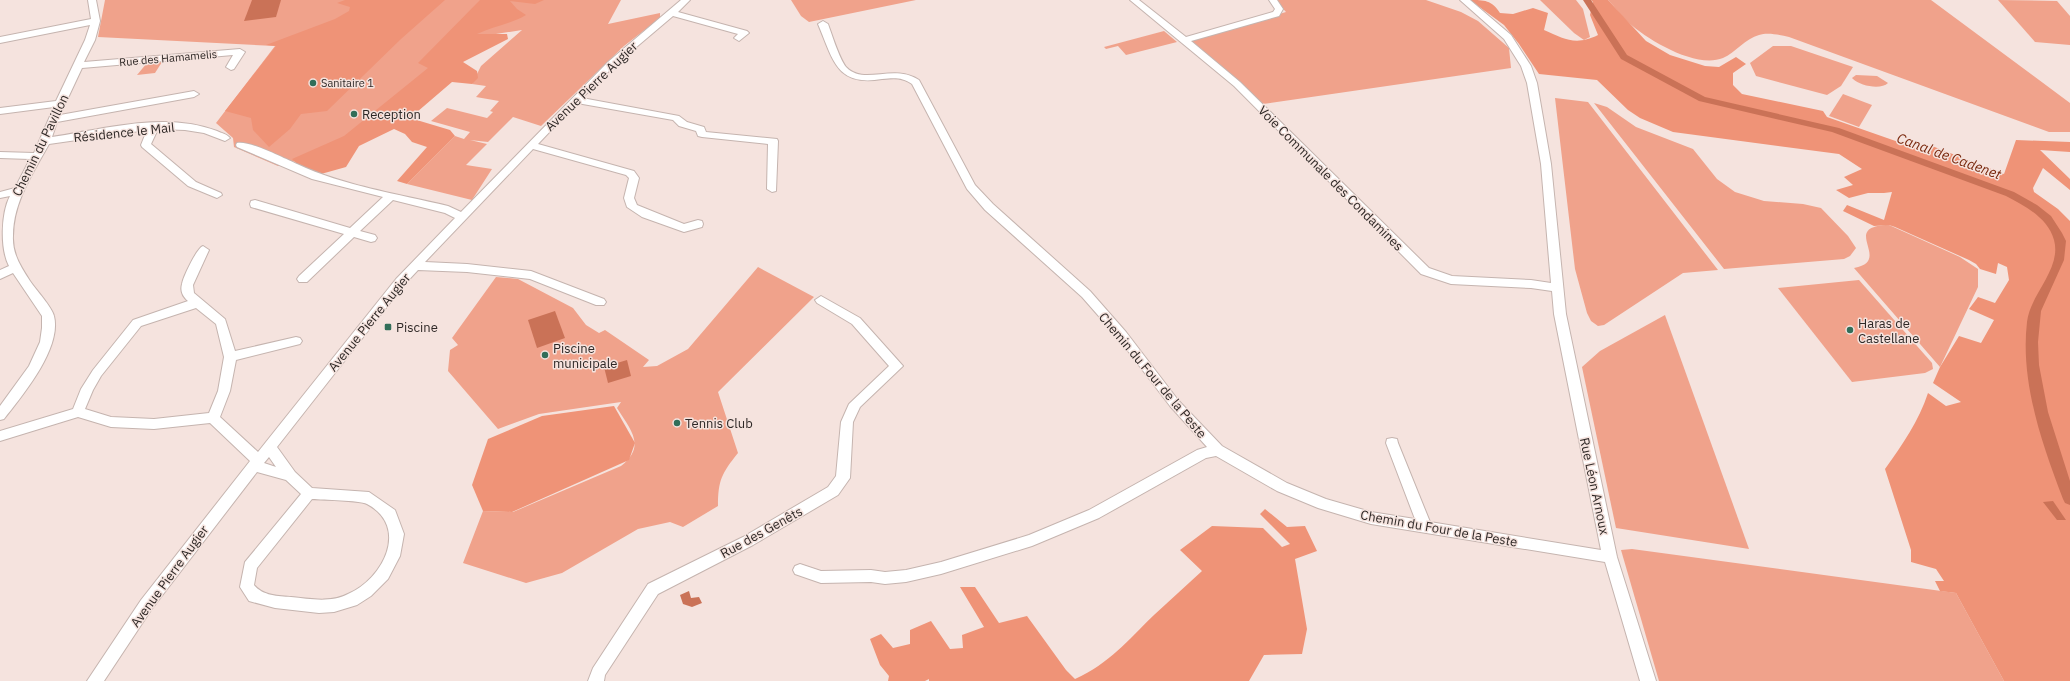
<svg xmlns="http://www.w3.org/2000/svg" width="2070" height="681" font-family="'IBM Plex Sans',sans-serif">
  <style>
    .green { fill: #f0a28b }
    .forest { fill: #ef9377 }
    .water { fill: #ca7257 }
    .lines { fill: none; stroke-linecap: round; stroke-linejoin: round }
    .canal { fill: #ca7257; fill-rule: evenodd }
    .street-casing { stroke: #c5b4af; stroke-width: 2 }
    .street { fill: #fff; fill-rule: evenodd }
    .poi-dot { fill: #326e59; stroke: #f5e3de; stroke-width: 1.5 }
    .labels { text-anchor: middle; stroke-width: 3; stroke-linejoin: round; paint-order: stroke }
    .far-street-label { font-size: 11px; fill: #2e2826; stroke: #f5e3de }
    .far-poi-label { font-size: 11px; fill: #2e2826; stroke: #f5e3de; text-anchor: start }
    .street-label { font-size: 13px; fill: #2e2826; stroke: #f5e3de }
    .poi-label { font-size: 13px; fill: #2e2826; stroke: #f5e3de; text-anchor: start }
    .water-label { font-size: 14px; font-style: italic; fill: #7a290e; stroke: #f5e3de }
  </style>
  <rect width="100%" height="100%" fill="#f5e3de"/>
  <g class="green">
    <polygon points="105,0 621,0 608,24 660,13 660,18 624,46 541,126 513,117 488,142 470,140 487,144 466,165 492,169 472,200 407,184 455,136 464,139 470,132 431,121 447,108 487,118 493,112 490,111 499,101 476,97 486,86 472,84 481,66 522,30 477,37 338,143 303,159 278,166 234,147 233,138 216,123 275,46 98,37"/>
    <polygon points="791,0 916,0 809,22 801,16"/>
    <polygon points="1275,0 1426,0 1461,12 1478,21 1509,48 1511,68 1263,104 1239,81 1192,43 1194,39 1286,12"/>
    <polygon points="1540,0 1576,0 1583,9 1590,37 1584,40 1574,33"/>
    <path d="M1608,0H1931L2070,103V132H2049L1789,37C1780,35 1768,32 1759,35C1746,38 1735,53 1723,58C1696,69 1648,40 1629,23C1621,16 1615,7 1608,0Z"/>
    <polygon points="1998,0 2057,1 2070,16 2070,45 2035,42"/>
    <polygon points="1164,31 1177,42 1126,55 1118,46 1106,49 1104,47"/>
    <polygon points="1773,46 1791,46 1853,67 1841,86 1827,95 1756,76 1750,63"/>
    <polygon points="162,62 155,73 137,75 147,63"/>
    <path d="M1856,75L1877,76L1888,83C1881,90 1860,86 1853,79L1852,78Z"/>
    <polygon points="1843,94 1872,105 1859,127 1829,116"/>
    <polygon points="1555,98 1588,102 1718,270 1683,273 1604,325 1598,326 1591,321 1587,313 1575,269"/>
    <polygon points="1594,103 1607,107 1636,127 1693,149 1717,179 1735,192 1764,201 1803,204 1821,208 1848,236 1856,248 1850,256 1844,259 1724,269"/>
    <path d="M1889,225L1960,257L1978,269V287L1940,367L1854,268C1894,261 1838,226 1889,225Z"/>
    <path d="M758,267L814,297L718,392L738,453C722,473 718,480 718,506L683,527L670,522L638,529L562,573L526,583L463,563L483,511L513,512L621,466C647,446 630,429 617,408L621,402L539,414L498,429L448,371L450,350L458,345L452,338L496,277L518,279L573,308L586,325L599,333L605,330L649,360L643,367L657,366L688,349Z"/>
    <polygon points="1859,280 1932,363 1933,369 1925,373 1852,382 1778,288"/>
    <polygon points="1665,315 1749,549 1616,528 1582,367 1600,351"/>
    <polygon points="1632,549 1956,593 2004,681 1659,681 1621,550"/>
  </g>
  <g class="forest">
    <polygon points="345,0 445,0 401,39 327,111 301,114 290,129 269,147 253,130 251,118 225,111 276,46 266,45 335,19 349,11 350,7 337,3"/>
    <path d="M480,0H544L535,4L510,1L517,9L526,15C511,24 494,26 477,34H507L508,39L463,62L477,71L478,78L472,84L452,82L410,118L450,130L455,136L407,184L397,181L427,147L412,142L405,134L394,129L359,146L346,167L321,174L298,165L292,159L344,136L428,68L418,63Z"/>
    <path d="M1470,0C1484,0 1492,0 1500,13L1513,14L1533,8L1548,13L1544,30C1564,39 1576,46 1598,35L1590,15L1593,2L1591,0H1608L1646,41L1670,55L1705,66L1719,67L1736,57L1746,64L1733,73V85L1742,94L1823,111L1827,117L1927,152L1932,146L2004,174L2016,140L2070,142V152L2040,150L2070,179V190L2043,168L2033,188L2034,192L2058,209L2070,221V681H2004L1956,593L1940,591L1935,581H1944L1936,569L1911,562V550L1885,469C1902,445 1919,421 1928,393L1946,406L1961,402L1933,383L1940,367L1959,336L1981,343L1994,320L1969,309L1978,297L1995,303L2009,280L2007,267L1998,263L1996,274L1980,269L1976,264L1969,260L1895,227L1889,225L1874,226L1843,211L1847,205L1884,220L1892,192L1884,193H1868L1849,198L1836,190L1853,185L1844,177L1862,169L1839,154L1673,132L1640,118L1628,110L1597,80L1539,74L1519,44L1504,25Z"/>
    <polygon points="614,406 635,443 629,460 512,512 483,511 472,485 488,439 542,416"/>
    <path d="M1265,509L1287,527L1305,526L1317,551L1295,559L1307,629L1302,654L1264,655L1249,681H929V679L925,681H888L889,676L880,665L870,639L881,634L893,648L910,644V630L931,621L950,649L963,648L962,635L984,627L960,587H975L999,623L1027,616L1066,670L1075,679C1110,663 1127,641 1154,615C1170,600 1186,586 1202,571L1180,550L1212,526L1263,528L1282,547L1290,544L1260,514Z"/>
  </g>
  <g class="water">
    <polygon points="252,0 281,0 276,17 244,21"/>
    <polygon points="555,311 565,338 537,348 528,320"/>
    <polygon points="627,360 631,376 608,383 604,367"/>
    <polygon points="2053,501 2066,520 2057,520 2043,502"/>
    <polygon points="689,591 691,598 699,597 702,603 692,607 683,604 680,595"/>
  </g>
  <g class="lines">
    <path class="canal" d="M1583,0H1591L1627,55L1705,97L1839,128L2014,192L2037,205L2051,216L2062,233L2066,241L2064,260L2041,311L2038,342L2039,365L2048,412L2070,481V505L2065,503L2063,499C2042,444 2020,382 2027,322C2030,294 2062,269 2054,240C2048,218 2025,206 2006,196L1832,132L1699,101L1621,59Z"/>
    <g class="street-casing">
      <g id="street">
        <path d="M88,0H96L100,21L95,40L84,62L240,49L245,52L234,69L231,70L226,67L233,55L82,68L60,115L194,91L199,94L194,97L57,122L52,137C104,129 166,111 217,131C221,133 227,134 230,138L225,141L204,133L185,130L158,129L151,144L196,182L221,193L222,195L217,198L188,186L142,147L141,145L147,130L49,144C33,173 13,202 13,236C12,254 21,267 30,281C36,290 52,307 54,316C62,348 23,395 4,419L0,420V406L29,366L40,342L42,328V316L13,273L0,279V270L9,266C0,249 1,213 10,196L0,198V192L15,188L30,159L0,158V152L34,153L54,107L0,114V108L56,101L85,40L90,25L0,43V37L91,19Z"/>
        <path d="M681,0H690L678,12L747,31L749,33L739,41L734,38L738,34L673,16L614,66L582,98L679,116L687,122L704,127L706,132L777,139L778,141L776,191L772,192L767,189L768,144L702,137L698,136L696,131L679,126L673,120L577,103L538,144L634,171L639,178L634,198L637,205L684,224L698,220L702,221L703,224L702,227L684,232L642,217L627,207L624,198L629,178L626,175L533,149L425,262L467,264L531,271L604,299L606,302L604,305H596L530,279L467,272L418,270L404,285L277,447L295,472L312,488L369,492L395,510L404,534L400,556L388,579L371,596L357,605L334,612L319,613L275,608L249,601L240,587L245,562L301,494L286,480L257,472L151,610L104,681H87L141,600L250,461L210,423L154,429L111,427L78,417L0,441V431L73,409L81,389L93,370L133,320L188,301C183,297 180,291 182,284C183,277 197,248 203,246L209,250L193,285L194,293L225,319L235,351L296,337L300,338L302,341L300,344L236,360L230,391L220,417L258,452L396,279L455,218L445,213L393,200L360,231L375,235L377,238L375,241L371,242L354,237L307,282H299L297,279L299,276L344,234L251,207L250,204L251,201L255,200L350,228L383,197L312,179L237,147L236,145L237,143C249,140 285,159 297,164C344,186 398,194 448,206L461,212L608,62ZM196,308L216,324L224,357L218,391L209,413L154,419L111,417L85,409L93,390L101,376L141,326ZM269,457L276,467L264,463ZM312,499C323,500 359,500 367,504C410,527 383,579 348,594C331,603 310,599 291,597C278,596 263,596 254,585L257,568Z"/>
        <path d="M1130,0H1139L1186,37L1273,12L1275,9L1269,0H1277L1283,9L1279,16L1191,41L1240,82L1429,268L1452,276L1531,280L1551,283L1541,164L1527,83L1521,66L1504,39L1460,0H1470L1511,35L1531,66L1537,83L1551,164L1566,314L1617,557L1656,681H1640L1605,562L1371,524L1318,508L1277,491L1216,456L1206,458L1099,518L1032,546L941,574L906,582L885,584L871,582L821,583L795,574L793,570L795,566L800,564L821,571L871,570L885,572L906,570L941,562L1029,535L1089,510L1197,450L1207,447L1170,406L1118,338L1082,297L985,210L967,189L912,84C902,77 894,78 882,79C836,87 833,59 818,24L823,21L828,24C832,35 839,58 846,67C864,86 893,63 919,80L975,185L993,204L1090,291L1126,332L1178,400L1222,446L1287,483L1326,499L1371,512L1415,519L1386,443L1387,439L1392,438L1397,439L1398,443L1430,522L1601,550L1554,314L1552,291L1531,288L1451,284L1421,274L1234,86Z"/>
        <polygon points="821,296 860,318 903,366 860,407 853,422 850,478 838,495 753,545 658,594 605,675 604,681 588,681 593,668 648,584 743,537 828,487 836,476 841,422 849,404 889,366 852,324 817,303 815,300"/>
      </g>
    </g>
    <use href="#street" class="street"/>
  </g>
  <g class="poi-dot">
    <circle cx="313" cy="83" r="4"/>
    <circle cx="354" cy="114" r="4"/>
    <rect x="384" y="323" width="8" height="8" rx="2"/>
    <circle cx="1850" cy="330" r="4"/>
    <circle cx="545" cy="355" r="4"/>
    <circle cx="677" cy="423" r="4"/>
  </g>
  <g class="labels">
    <g class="far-street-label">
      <text transform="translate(168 58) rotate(-5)" y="4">Rue des Hamamelis</text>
    </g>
    <g class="far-poi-label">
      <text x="321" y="87">Sanitaire 1</text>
    </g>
    <g class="street-label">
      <text transform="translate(591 86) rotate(-44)" y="5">Avenue Pierre Augier</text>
      <text transform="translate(124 132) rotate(-6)" y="5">Résidence le Mail</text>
      <text transform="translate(40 145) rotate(-64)" y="5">Chemin du Pavillon</text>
      <text transform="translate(1331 178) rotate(45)" y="5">Voie Communale des Condamines</text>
      <text transform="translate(369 322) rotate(-51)" y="5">Avenue Pierre Augier</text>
      <text transform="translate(1153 375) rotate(50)" y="5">Chemin du Four de la Peste</text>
      <text transform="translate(1595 486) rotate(78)" y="5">Rue Léon Arnoux</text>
      <text transform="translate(1439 528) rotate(10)" y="5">Chemin du Four de la Peste</text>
      <text transform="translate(761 532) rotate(-29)" y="5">Rue des Genêts</text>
      <text transform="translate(169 576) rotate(-54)" y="5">Avenue Pierre Augier</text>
    </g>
    <g class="poi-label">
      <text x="362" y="119">Reception</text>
      <text x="1858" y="328">Haras de<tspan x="1858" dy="15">Castellane</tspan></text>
      <text x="396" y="332">Piscine</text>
      <text x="553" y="353">Piscine<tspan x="553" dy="15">municipale</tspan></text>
      <text x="685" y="428">Tennis Club</text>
    </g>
    <g class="water-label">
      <text transform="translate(1949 156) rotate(20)" y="5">Canal de Cadenet</text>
    </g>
  </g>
</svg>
